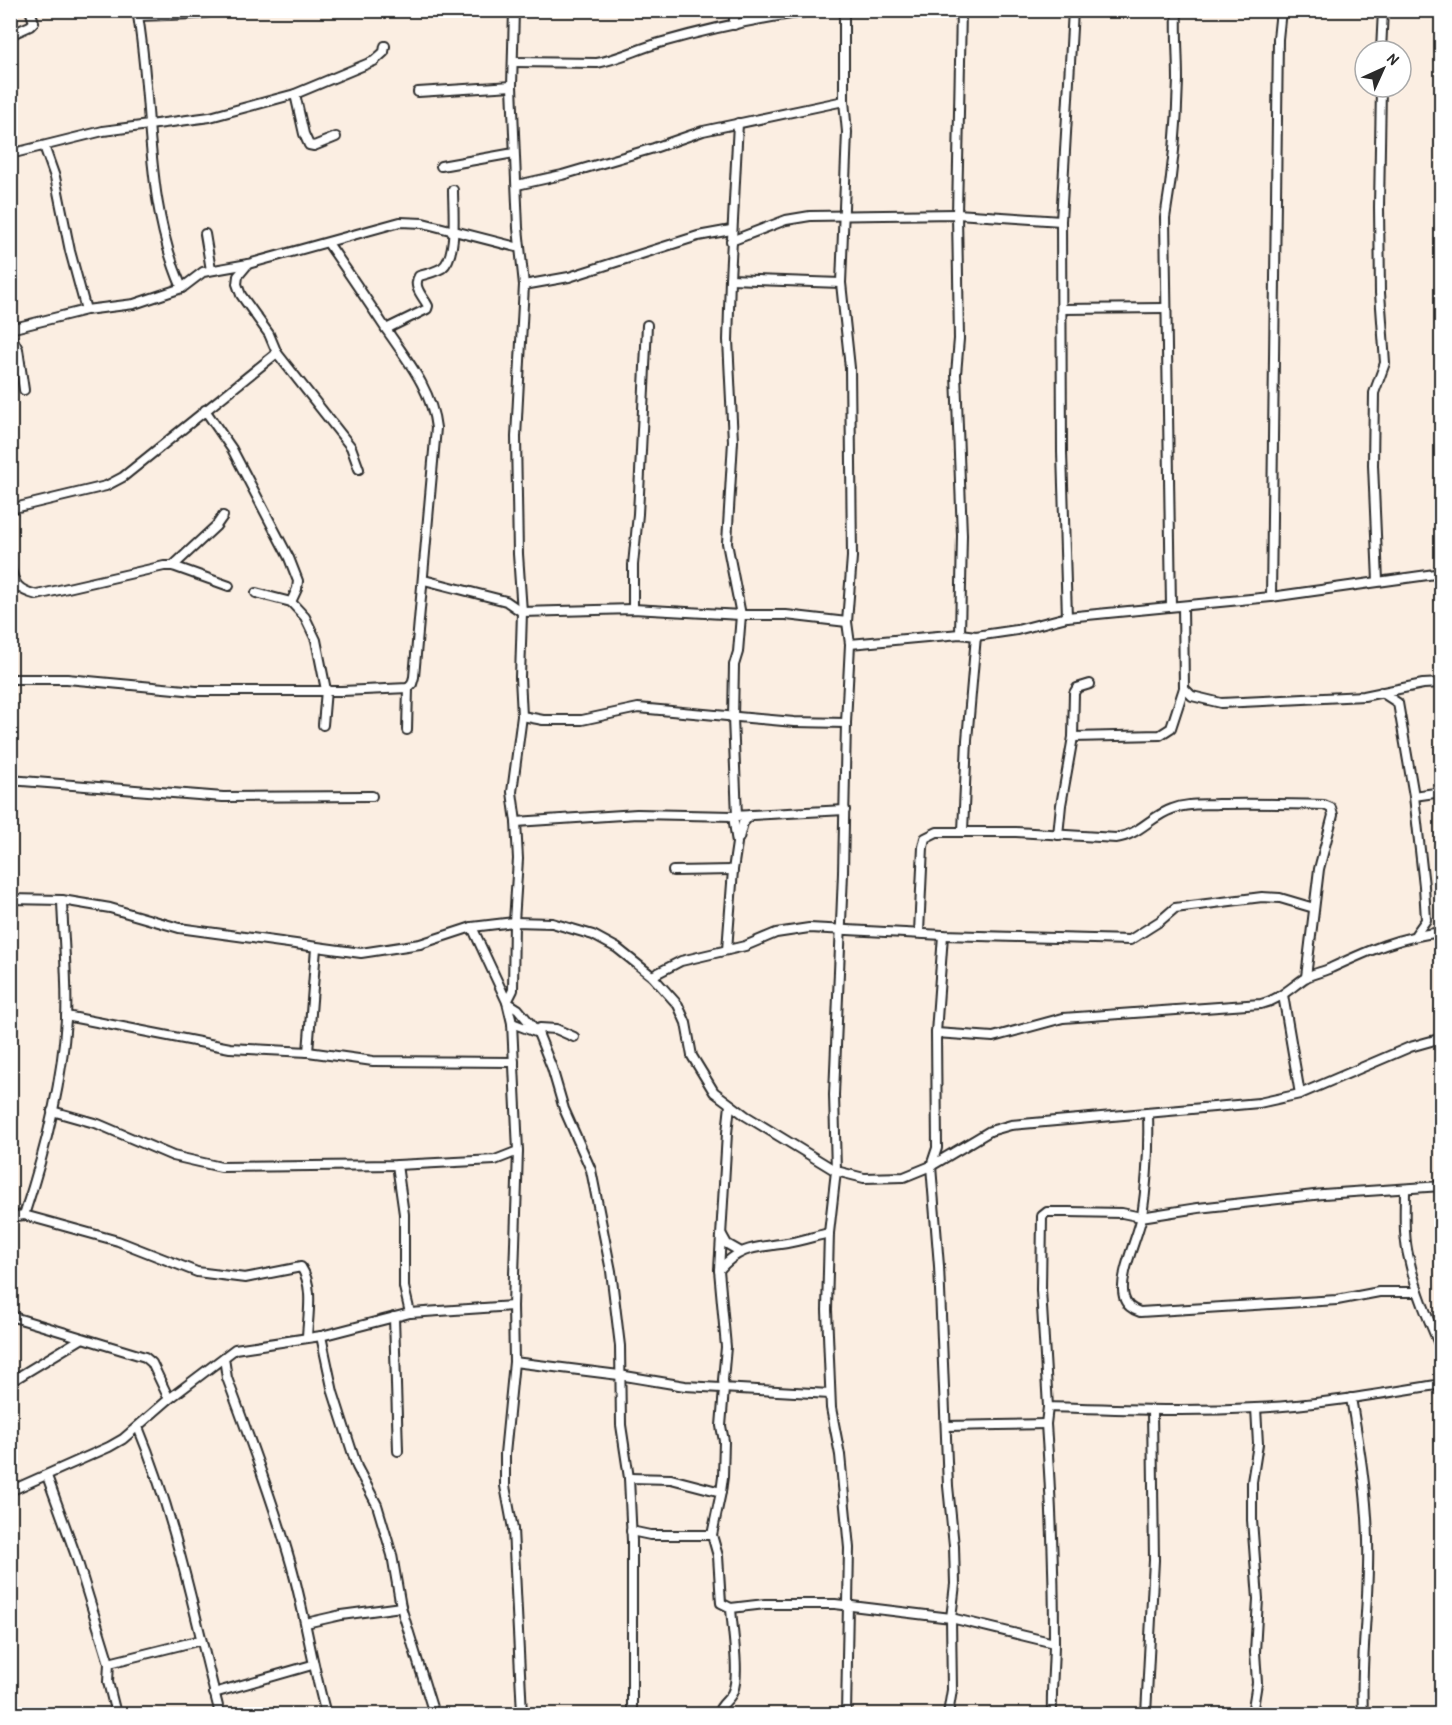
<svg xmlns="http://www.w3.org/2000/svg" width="1452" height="1725" font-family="'Patrick Hand',sans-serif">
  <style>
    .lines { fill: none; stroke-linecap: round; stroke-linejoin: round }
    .street-casing { stroke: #2b2b2b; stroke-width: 12 }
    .street { stroke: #fff; stroke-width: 8 }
  </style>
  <rect width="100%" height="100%" fill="#fbeee2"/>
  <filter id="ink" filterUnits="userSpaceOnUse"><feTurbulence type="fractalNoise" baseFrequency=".0167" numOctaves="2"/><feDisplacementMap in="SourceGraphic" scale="12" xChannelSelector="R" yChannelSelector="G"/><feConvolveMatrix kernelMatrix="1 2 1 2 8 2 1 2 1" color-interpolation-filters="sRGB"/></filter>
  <g filter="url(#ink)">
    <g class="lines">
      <g class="street-casing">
        <g id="street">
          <path d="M137,10C154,105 143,198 182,288"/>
          <polyline points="514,10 512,86 518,228 524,285 516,437 518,554 522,612 520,677 522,716 512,792 516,822 518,859 514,922 513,990 507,1002 512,1023 518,1151 513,1306 514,1362 505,1454 505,1486 513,1529 522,1714"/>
          <polyline points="734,10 734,25"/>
          <polyline points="844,10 844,101 847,132 841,283 850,368 852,557 847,622 850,644 846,723 843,873 834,1095 836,1171 829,1233 827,1310 831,1408 840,1455 849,1548 846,1714"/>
          <polyline points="138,16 196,14 224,10"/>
          <polyline points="10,35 30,26 34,22 30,10"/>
          <polyline points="1381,51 1383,10"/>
          <path d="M513,62L597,63C618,59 638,49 659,43C712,28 767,16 822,10"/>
          <polyline points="418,92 512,86"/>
          <polyline points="295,94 304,134 309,145 314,146 336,137"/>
          <polyline points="44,146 55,177 70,251 86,310"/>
          <polyline points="10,154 103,131 210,117 295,94 374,61 384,52 385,46"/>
          <polyline points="441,166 514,153"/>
          <polyline points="517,185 562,175 654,148 703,131 844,101"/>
          <polyline points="205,234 211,270"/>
          <polyline points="731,241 786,220 810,216 957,214 1061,221"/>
          <polyline points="248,264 238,276 237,284 241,295 269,334 277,353 351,447 359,469"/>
          <polyline points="730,279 841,283"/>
          <polyline points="524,285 569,277 698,236 731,230"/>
          <polyline points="1062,309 1165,308"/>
          <polyline points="10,329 86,310 134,304 182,288 203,272 248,264 400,222 423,223 520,248"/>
          <path d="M386,329L427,309L428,306C423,296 412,287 419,276C427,274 435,272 442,268C458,256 453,209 453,190"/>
          <polyline points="10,334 18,349 24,390"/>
          <polyline points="205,410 232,449 289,558 298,581 297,589 291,602"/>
          <polyline points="10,509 106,486 123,477 277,353"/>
          <path d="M10,565C14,584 17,590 37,595L164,566H173L229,586"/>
          <polyline points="173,566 216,526 223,516"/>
          <polyline points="424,580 506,601 522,612 633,609 741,615 786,615 847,622"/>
          <polyline points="1378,581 1373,465 1374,393 1385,363 1380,293 1379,207 1381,87"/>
          <polyline points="256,593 291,602 305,617 316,640 326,690 323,725"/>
          <polyline points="1271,597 1278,39 1281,10"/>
          <path d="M1171,606L1165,218C1173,172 1177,126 1178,80C1178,57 1176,34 1177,10"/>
          <polyline points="633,609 633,565 638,514 647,325"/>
          <polyline points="1067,617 1062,452 1061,221 1073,10"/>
          <polyline points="960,634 962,535 956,374 959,339 957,214 961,10"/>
          <polyline points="850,644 960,634 976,636 1017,630 1067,617 1271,597 1442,573"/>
          <path d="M10,679H67L196,691H342L408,688L412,684L414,677L436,428C432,390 407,360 386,329C367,300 348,272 328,243"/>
          <polyline points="1184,688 1192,696 1221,703 1364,696 1423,684 1442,683"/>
          <polyline points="1381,692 1398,703 1414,796 1424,886 1426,920 1416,934"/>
          <polyline points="522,716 543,720 582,720 638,708 794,722 846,723"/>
          <polyline points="407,730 408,688"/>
          <polyline points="1073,737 1160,735 1171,728 1184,688 1183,606"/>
          <polyline points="10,780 223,797 372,796"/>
          <polyline points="1414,796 1442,792"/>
          <polyline points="737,816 733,718 734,665 738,652 741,615 727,543 733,441 728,340 730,279 738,123"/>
          <polyline points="516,822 637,814 733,816 845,810"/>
          <polyline points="963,831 967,740 976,636"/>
          <polyline points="1058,835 1061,805 1073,737 1074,693 1077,688 1090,684"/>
          <polyline points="739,838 743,823 750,815"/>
          <polyline points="673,871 733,870"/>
          <polyline points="10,899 62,900 110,908 179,928 361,953 420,944 472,927 514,922 552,923 593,935 617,948 652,976 678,1005 686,1023 692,1056 714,1092 746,1116 836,1171 864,1178 904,1177 931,1166 990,1131 1011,1125 1259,1103 1300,1094 1410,1047 1442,1038"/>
          <path d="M62,900C63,938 68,980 66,1019C62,1085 45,1152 24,1215L118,1241L197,1272L245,1278L301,1267C314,1286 308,1315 307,1337"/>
          <polyline points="472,927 507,1002 518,1009 538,1033 552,1068 564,1109 591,1170 611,1271 620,1346 621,1425 629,1478 632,1541 632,1714"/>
          <path d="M919,932L923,847L925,838L937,832H1016L1116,838C1139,835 1151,816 1172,809C1187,803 1203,805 1218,804C1254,803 1289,804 1324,805L1331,808L1333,815L1319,869L1306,977"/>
          <polyline points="943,935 936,1033 937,1148 931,1166 939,1266 948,1486 954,1546 955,1584 951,1618 952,1690 948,1714"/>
          <polyline points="727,950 733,870 737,843 733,816"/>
          <polyline points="652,976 681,961 745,946 776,933 809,928 943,935 1130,940 1160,921 1175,908 1262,897 1280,898 1314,908"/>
          <polyline points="1283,995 1300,1094"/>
          <polyline points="66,1016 230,1048 308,1052 373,1061 514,1062"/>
          <polyline points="512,1023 538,1033 540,1028 556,1029 574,1037"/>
          <path d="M936,1033L993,1037L1063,1018L1261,1004C1279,1000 1290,988 1305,978C1313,973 1323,972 1331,968C1370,950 1398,937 1442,932"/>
          <polyline points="308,1052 316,948"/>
          <polyline points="52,1111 98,1124 173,1156 221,1167 397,1165 495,1160 518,1151"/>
          <path d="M1148,1113C1149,1146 1147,1183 1142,1216C1138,1237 1118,1276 1124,1297C1126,1305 1133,1310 1140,1312L1337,1300L1379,1292H1417"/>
          <polyline points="397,1165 404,1214 404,1287 410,1313"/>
          <path d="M1405,1189C1405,1212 1403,1236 1409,1259C1416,1291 1429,1321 1442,1351"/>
          <polyline points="10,1217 24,1215"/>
          <polyline points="722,1235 727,1244 741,1252"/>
          <polyline points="719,1270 727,1133 730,1105"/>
          <polyline points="10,1316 145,1357 152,1363 169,1399"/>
          <polyline points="394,1317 398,1451"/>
          <polyline points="321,1336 333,1392 357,1467 377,1505 392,1555 401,1607 434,1714"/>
          <path d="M224,1358L227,1378C250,1439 273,1501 291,1564C305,1614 312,1664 326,1714"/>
          <polyline points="514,1362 619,1375 685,1386 830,1394"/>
          <polyline points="10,1382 81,1339"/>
          <path d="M1351,1398C1359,1445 1367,1492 1368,1540C1370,1598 1360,1656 1363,1714"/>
          <path d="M1048,1407C1117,1409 1186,1412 1255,1408C1317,1405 1380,1394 1442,1384"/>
          <polyline points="946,1426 1046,1424"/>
          <path d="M138,1427C176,1519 195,1618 220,1714"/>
          <polyline points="47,1476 76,1556 109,1663 108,1682 116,1714"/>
          <path d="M629,1478L671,1479L721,1492L723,1477L724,1441L721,1426L724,1389L723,1380L726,1347L719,1270C741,1245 757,1248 787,1243C801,1241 815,1236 829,1233"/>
          <polyline points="10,1491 109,1447 123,1439 169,1399 235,1349 321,1336 410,1313 513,1306"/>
          <polyline points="631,1531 650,1535 712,1535"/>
          <polyline points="731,1608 765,1604 835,1604 951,1618 1054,1643"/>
          <polyline points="306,1623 341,1615 401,1607"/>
          <polyline points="109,1663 201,1640"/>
          <polyline points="214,1693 312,1665"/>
          <path d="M718,1714C720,1703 730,1701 733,1691C740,1675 732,1627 731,1608L721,1603L718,1556L712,1535L721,1492"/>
          <path d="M1052,1714C1051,1690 1054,1665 1054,1641C1054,1568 1051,1496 1046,1424L1048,1407L1041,1290L1042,1216L1047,1212H1068L1122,1213L1141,1217L1198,1208L1323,1194L1442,1186"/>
          <polyline points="1146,1714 1154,1560 1152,1410"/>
          <polyline points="1252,1714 1257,1683 1255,1652 1258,1599 1252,1520 1252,1482 1258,1444 1256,1408"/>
        </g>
      </g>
      <use href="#street" class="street"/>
    </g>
  </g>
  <rect width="1452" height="1725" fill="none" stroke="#fff" stroke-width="36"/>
  <rect x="18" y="18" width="1416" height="1689" fill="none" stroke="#2b2b2b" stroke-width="2" filter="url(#ink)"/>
  <g transform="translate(1383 69) rotate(45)"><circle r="28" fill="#ffffff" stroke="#aaaaaa" stroke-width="1.5"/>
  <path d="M0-4.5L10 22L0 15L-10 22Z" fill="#2b2b2b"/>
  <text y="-9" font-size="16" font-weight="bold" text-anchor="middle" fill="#2b2b2b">N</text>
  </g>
</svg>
